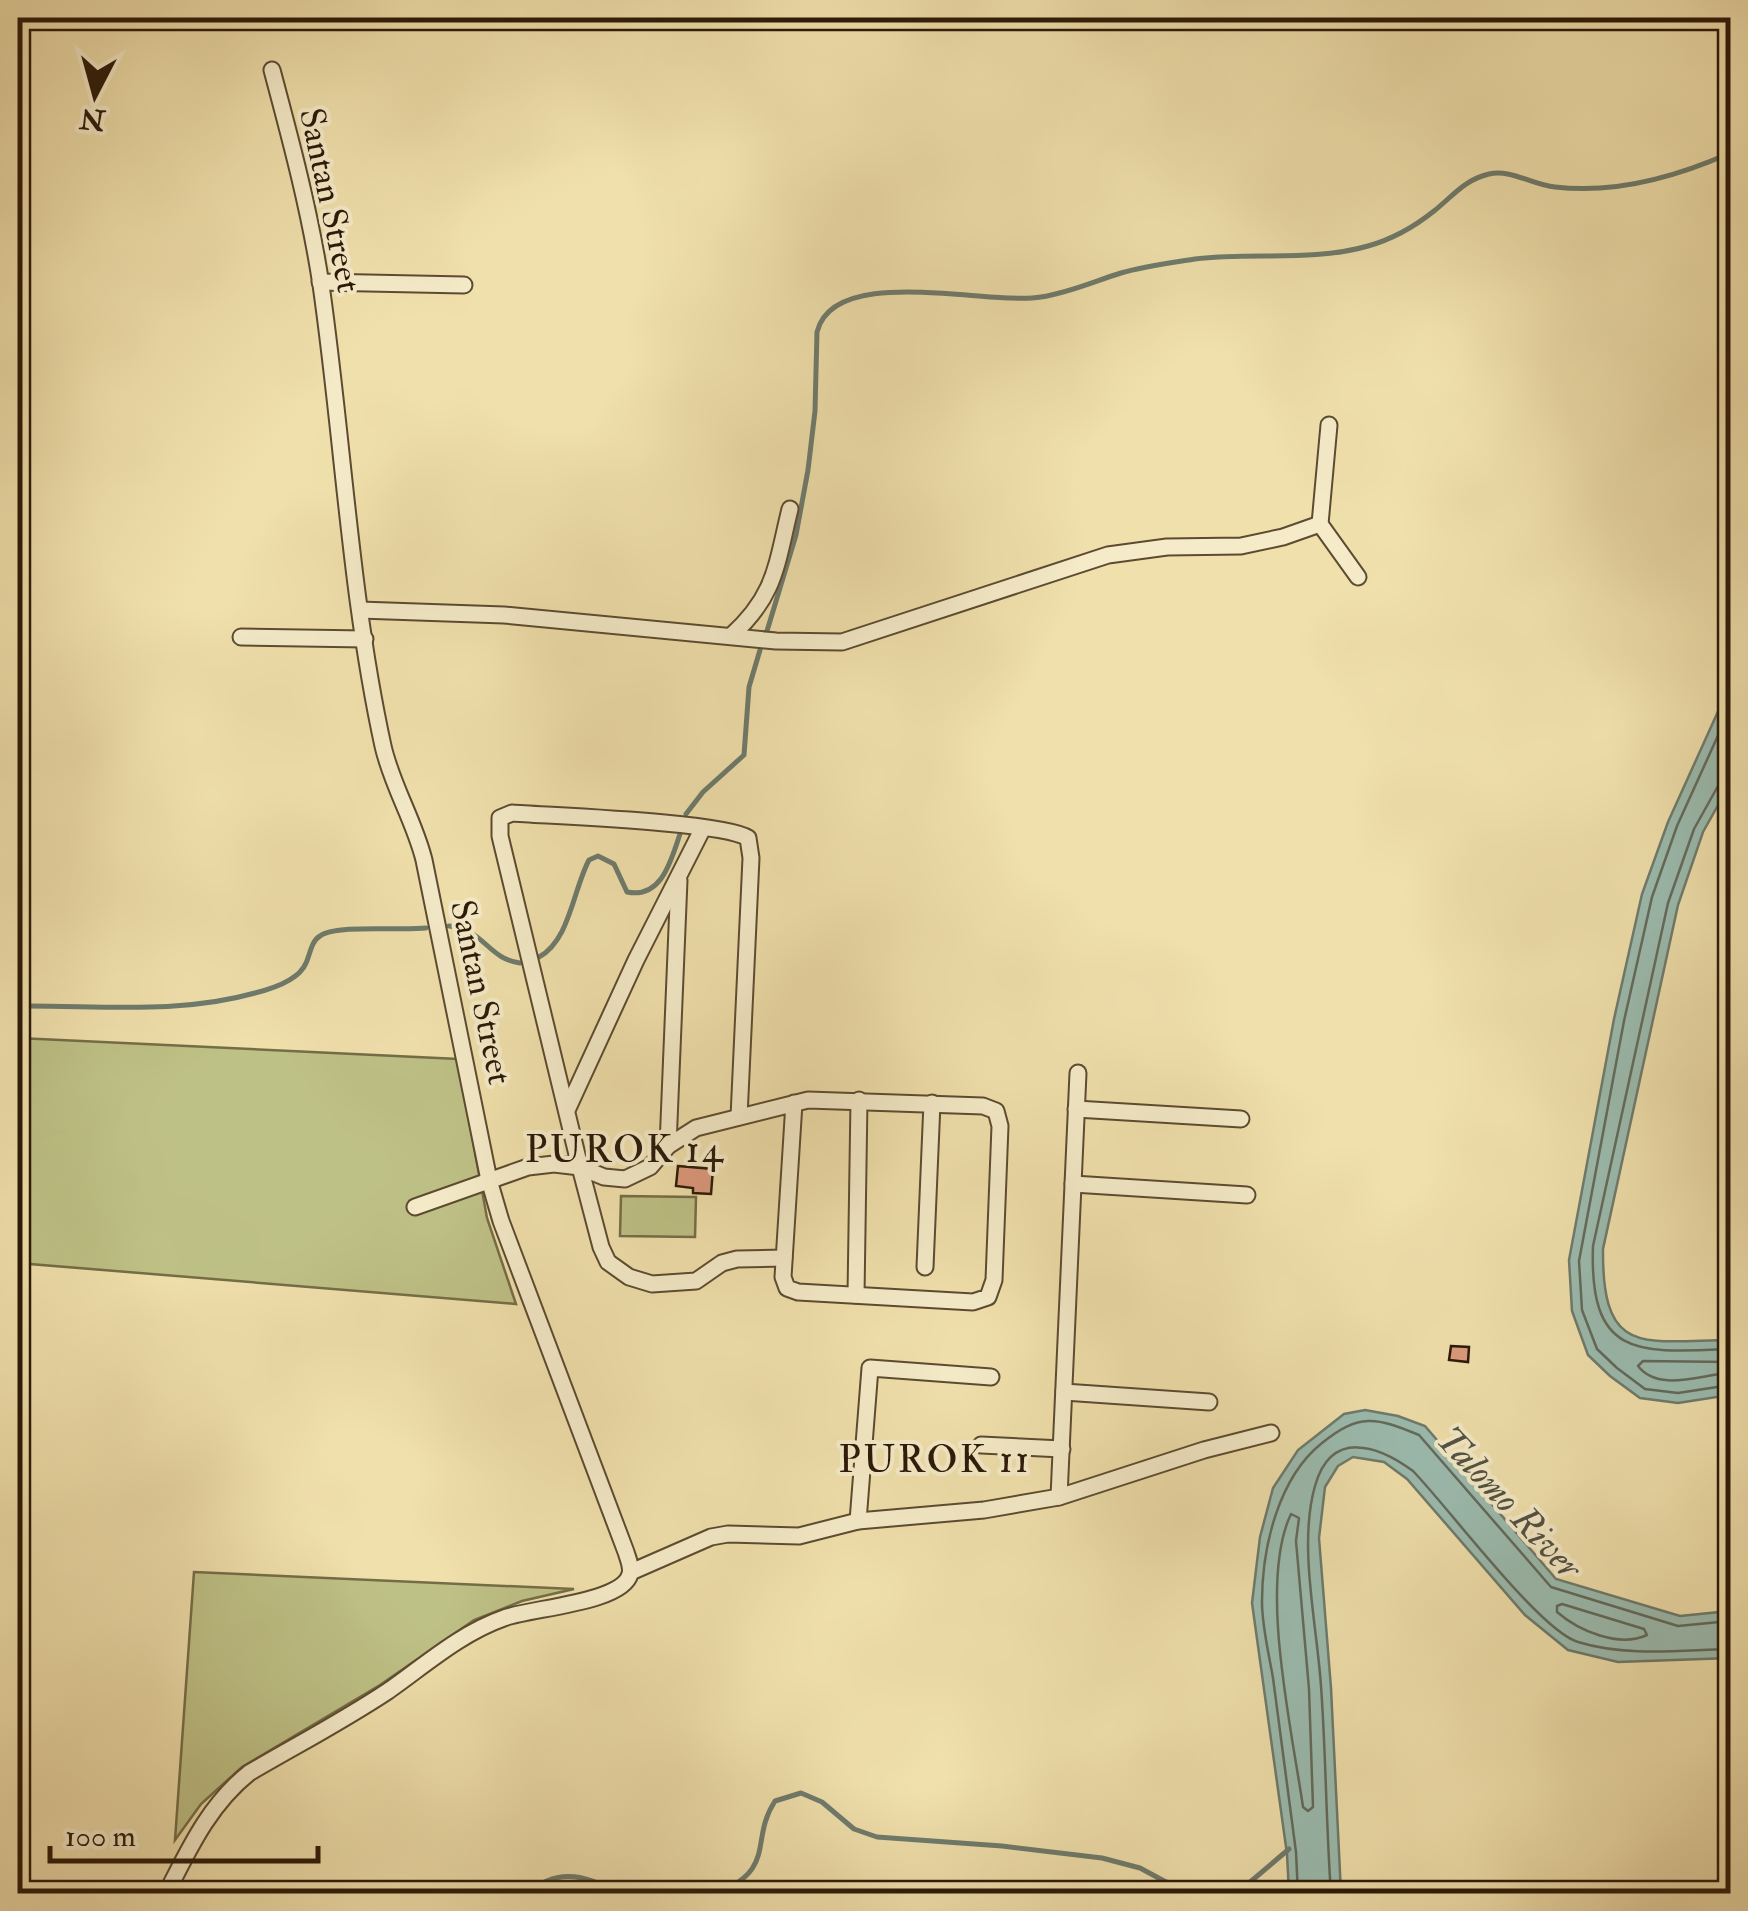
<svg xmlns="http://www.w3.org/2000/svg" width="1748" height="1911" font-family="'IM FELL Double Pica',serif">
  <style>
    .green { fill: #bec186; stroke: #746d47; stroke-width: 2.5 }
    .water { fill: #9bbcb0; stroke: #6e7b6d; stroke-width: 2.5 }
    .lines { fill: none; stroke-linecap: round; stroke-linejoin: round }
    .shore { stroke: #626a5c; stroke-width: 2.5 }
    .stream { stroke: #6e7b6d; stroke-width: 5 }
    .building { fill: #dd9a7d; stroke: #2a1908; stroke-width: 2.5 }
    .street-casing { stroke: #5c4b31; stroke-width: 19 }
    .street { stroke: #f5ebc9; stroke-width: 15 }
    .labels { text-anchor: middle; stroke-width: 8; stroke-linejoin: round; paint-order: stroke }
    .street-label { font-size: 35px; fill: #2a1908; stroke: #f5ebc9 }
    .neighbourhood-label { font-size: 38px; letter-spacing: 2.5px; fill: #2a1908; stroke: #f5ebc9 }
    .water-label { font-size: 38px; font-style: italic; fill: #525243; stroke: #f5ebc9 }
  </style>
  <rect width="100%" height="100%" fill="#f0e0ac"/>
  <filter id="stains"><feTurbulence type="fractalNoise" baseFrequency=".002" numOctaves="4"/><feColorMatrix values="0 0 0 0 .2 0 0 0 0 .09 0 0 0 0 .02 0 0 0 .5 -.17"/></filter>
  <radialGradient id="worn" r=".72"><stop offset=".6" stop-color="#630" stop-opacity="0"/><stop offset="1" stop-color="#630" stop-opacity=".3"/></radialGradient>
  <g class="green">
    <polygon points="18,1038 458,1059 487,1218 516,1304 18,1263"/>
    <polygon points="621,1196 696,1197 695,1237 620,1236"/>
    <polygon points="194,1572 574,1589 522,1601 474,1620 380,1685 242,1767 201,1804 175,1840"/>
  </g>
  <g class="water">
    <path d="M1730,685V784L1703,832L1678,905L1603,1249C1602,1357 1642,1341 1730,1340V1395L1678,1403L1640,1398L1610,1376L1588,1355L1572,1311L1569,1260L1614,1019L1642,894L1668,822Z"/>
    <polygon points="1365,1410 1398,1416 1425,1426 1556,1579 1680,1616 1730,1611 1730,1658 1618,1662 1568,1650 1525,1615 1407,1479 1384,1462 1353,1457 1338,1466 1325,1487 1319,1538 1331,1688 1341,1893 1289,1893 1287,1854 1252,1603 1260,1537 1273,1488 1298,1450 1344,1414"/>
  </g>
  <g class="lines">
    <g class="shore">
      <polyline points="1730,709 1677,826 1652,897 1624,1021 1579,1261 1582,1310 1597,1349 1617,1368 1645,1389 1678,1393 1730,1385"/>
      <path d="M1730,782L1718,786L1694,829L1668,903L1593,1246C1589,1358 1637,1353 1730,1349"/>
      <path d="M1730,1362L1643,1361L1638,1366C1659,1393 1702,1374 1730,1373"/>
      <path d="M1291,1514L1299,1518L1296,1541L1309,1689L1313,1807L1308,1811L1303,1807C1292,1730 1258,1583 1291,1514Z"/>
      <path d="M1562,1604L1644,1629L1647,1635C1619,1648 1579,1631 1557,1612V1606Z"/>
      <path d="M1298,1894L1296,1852C1288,1794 1281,1736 1273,1678C1269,1654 1262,1627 1262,1602C1262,1548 1278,1478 1322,1443C1359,1413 1376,1417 1419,1435L1551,1587L1678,1626L1730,1621"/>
      <path d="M1331,1894C1326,1824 1326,1755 1321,1686C1317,1625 1298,1545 1315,1486C1331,1429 1378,1445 1413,1471C1448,1507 1539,1630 1578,1642C1627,1657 1680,1650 1730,1649"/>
    </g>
    <g class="stream">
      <path d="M767,631L796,535L808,470L815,411L817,332C834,263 988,306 1041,297C1068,293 1095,281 1121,273C1145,266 1170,263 1195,259C1251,252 1313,262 1368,246C1393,239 1414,227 1434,211C1453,196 1464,180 1489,174C1511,169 1533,185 1555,187C1614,194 1676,177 1730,153"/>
      <polyline points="686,814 703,792 744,755 749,687 760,650"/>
      <path d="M449,926C484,929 488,959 520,963"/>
      <path d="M539,957C570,940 573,890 589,860L598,856L614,864L627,892C662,899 671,860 680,834"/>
      <path d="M18,1006C97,1005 177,1015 255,993C271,989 299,980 306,963C310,955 311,941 320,936C337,924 401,931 426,928"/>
      <path d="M528,1894C559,1864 589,1878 622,1894"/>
      <path d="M716,1894C778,1868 749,1841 775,1801L801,1793L822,1802L854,1829L877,1837L1002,1846L1102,1858L1140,1868L1166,1882L1191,1889L1249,1883L1289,1849"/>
    </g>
  </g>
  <g class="building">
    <polygon points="678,1166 713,1169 711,1194 693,1193 693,1188 676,1186"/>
    <polygon points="1451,1346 1469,1347 1468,1362 1449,1360"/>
  </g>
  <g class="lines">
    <g class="street-casing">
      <g id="street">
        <polyline points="320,282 464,285"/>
        <polyline points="1329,425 1320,524 1358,577"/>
        <polyline points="360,610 504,615 776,641 842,642 1108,555 1167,547 1241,546 1283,537 1320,524"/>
        <path d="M731,636C776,595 776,566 790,509"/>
        <polyline points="241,637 365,639"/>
        <polyline points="568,1108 636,960 703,828"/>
        <polyline points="1076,1109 1241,1119"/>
        <path d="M739,1117L751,858L748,838C724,822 552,816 512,813L500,818V836L580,1167L601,1247L608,1262L629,1277L652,1284L696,1281L722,1263L737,1259L784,1258"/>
        <polyline points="668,1146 679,880"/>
        <polyline points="1073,1184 1247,1195"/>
        <polyline points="415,1207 528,1167 554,1164 580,1167 604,1177 625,1179 650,1167 668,1146 696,1128 808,1100 983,1106 996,1111 1000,1126 994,1280 988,1297 973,1302 798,1292 787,1288 783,1277 794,1103"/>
        <polyline points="925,1267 932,1103"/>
        <polyline points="856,1295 859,1100"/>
        <polyline points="1064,1392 1209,1402"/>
        <polyline points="981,1445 1062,1449"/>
        <polyline points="1059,1497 1078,1073"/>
        <polyline points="858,1521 870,1368 991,1377"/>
        <polyline points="631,1572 711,1537 728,1534 799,1536 858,1521 984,1510 1059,1497 1204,1450 1271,1433"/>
        <path d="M166,1894C189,1849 209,1805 249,1773C295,1746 343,1721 388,1691C425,1665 461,1633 504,1618C530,1608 623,1603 630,1574C632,1567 628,1559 626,1552L501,1221L489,1180L424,860C414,820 392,786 383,746C350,595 343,438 321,285C310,212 291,141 272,70"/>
      </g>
    </g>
    <use href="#street" class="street"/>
  </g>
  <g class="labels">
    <g class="street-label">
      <text transform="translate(331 200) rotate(78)" y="12">Santan Street</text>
      <text transform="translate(482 992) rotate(78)" y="12">Santan Street</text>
    </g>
    <g class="neighbourhood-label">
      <text x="625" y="1162">PUROK 14</text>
      <text x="935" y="1472">PUROK 11</text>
    </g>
    <g class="water-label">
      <text transform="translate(1510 1502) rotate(47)" y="13">Talomo River</text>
    </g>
  </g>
  <rect width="1748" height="1911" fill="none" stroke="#f0e0ac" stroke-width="60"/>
  <rect x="20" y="20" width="1708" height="1871" fill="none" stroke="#2a1908" stroke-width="5"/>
  <rect x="30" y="30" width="1688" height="1851" fill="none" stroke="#2a1908" stroke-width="2.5"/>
  <g transform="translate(95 95) rotate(186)" stroke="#f5ebc9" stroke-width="8" paint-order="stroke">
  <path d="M0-8L18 38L0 25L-18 38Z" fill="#2a1908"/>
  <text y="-15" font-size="28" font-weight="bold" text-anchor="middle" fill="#2a1908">N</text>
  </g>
  <path d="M50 1846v15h268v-15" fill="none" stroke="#2a1908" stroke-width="5"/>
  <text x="65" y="1846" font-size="30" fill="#2a1908" stroke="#f5ebc9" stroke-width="8" paint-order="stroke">100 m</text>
  <rect width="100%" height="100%" filter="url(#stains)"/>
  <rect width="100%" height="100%" fill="url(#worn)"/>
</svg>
